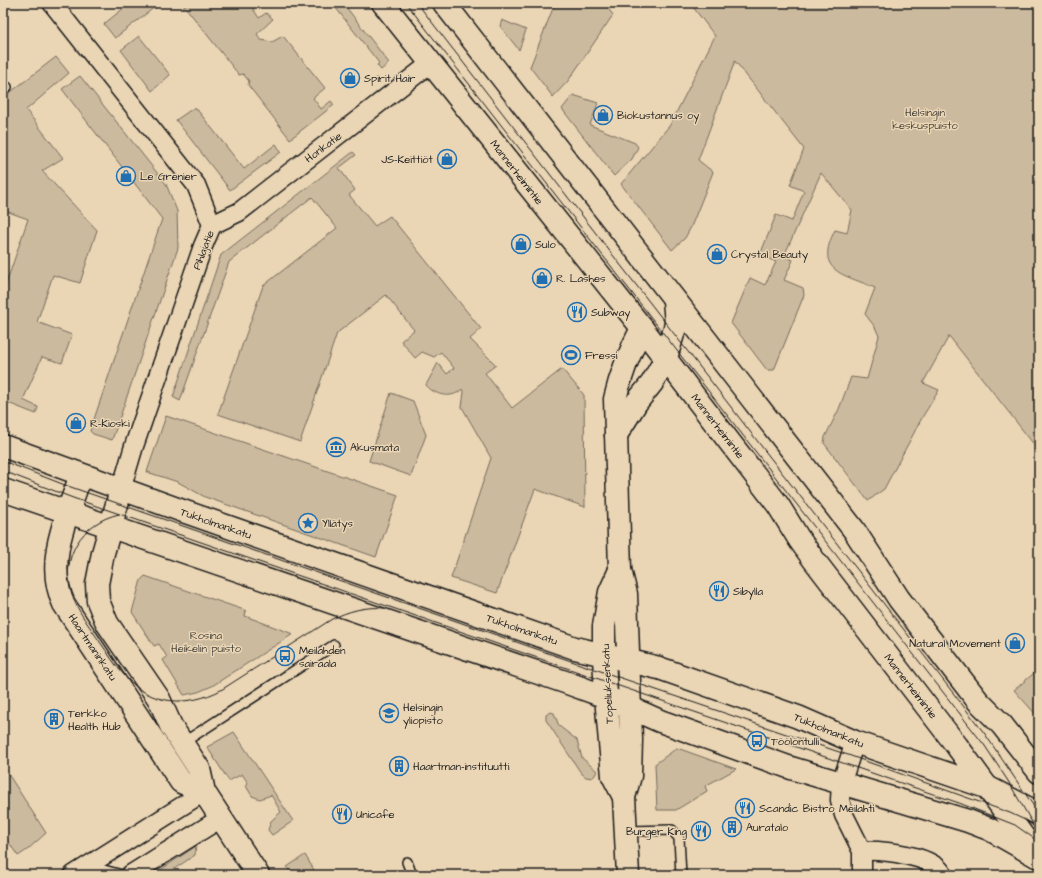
<svg xmlns="http://www.w3.org/2000/svg" width="1042" height="878" font-family="'Architects Daughter',sans-serif">
  <style>
    .green { fill: #ccba9e; stroke: #746b5d }
    .lines { fill: none; stroke-linecap: round; stroke-linejoin: round }
    .lane-casing { stroke: #1c1c1c; stroke-width: 12 }
    .street-casing { stroke: #1c1c1c; stroke-width: 21 }
    .secondary-casing { stroke: #1c1c1c; stroke-width: 25 }
    .primary-casing { stroke: #1c1c1c; stroke-width: 25 }
    .lane { stroke: #ead5b4; stroke-width: 9 }
    .street { stroke: #ead5b4; stroke-width: 18 }
    .secondary { stroke: #ead5b4; stroke-width: 22 }
    .primary { stroke: #ead5b4; stroke-width: 22 }
    .tram { stroke: #1c1c1c; stroke-width: 1 }
    .labels { text-anchor: middle; stroke-width: 3; stroke-linejoin: round; paint-order: stroke }
    .poi-label { font-size: 11px; fill: #1c1c1c; stroke: #ead5b4; text-anchor: start }
    .park-label { font-size: 11px; fill: #48443c; stroke: #ead5b4 }
    .street-label { font-size: 11px; fill: #1c1c1c; stroke: #ead5b4 }
  </style>
  <rect width="100%" height="100%" fill="#ead5b4"/>
  <filter id="ink" filterUnits="userSpaceOnUse"><feTurbulence type="fractalNoise" baseFrequency=".025" numOctaves="2"/><feDisplacementMap in="SourceGraphic" scale="8" xChannelSelector="R" yChannelSelector="G"/><feConvolveMatrix kernelMatrix="1 2 1 2 8 2 1 2 1" color-interpolation-filters="sRGB"/></filter>
  <g filter="url(#ink)">
    <g class="green">
      <polygon points="130,3 160,3 115,38 104,24"/>
      <polygon points="182,3 260,3 253,9 259,18 266,13 273,19 257,34 261,40 272,42 283,36 325,88 313,98 321,109 331,101 334,105 290,139 248,85 249,81 243,74 239,75"/>
      <polygon points="332,3 343,3 389,63 381,70 377,65 379,63"/>
      <polygon points="555,3 609,3 607,7 613,15 568,81 553,97 530,67"/>
      <path d="M690,3H1039V451L949,336L923,383L939,390L923,416L884,489L868,501L824,443L825,437L839,409L851,377L867,379L879,336L875,327L865,314L875,288C845,274 813,273 835,230L847,233L852,210L821,173L784,256L793,260L784,280L803,288L804,295L774,370H767L731,323L750,278L765,285L776,262L760,255L776,215L792,221L804,191L790,185L804,149L735,61L698,160L713,172L691,227L685,238L672,250L621,184L670,125L715,36Z"/>
      <polygon points="502,20 526,30 519,50 500,26"/>
      <polygon points="139,36 170,75 152,91 121,50"/>
      <polygon points="56,57 69,73 26,110 63,158 42,171 97,230 80,283 53,275 37,322 72,335 62,363 42,357 23,400 38,407 36,414 3,401 3,293 28,219 3,210 3,98"/>
      <polygon points="80,76 166,184 177,211 178,248 112,440 93,434 90,431 162,219 62,89"/>
      <polygon points="573,95 598,103 590,125 635,143 638,147 632,159 614,176 562,109"/>
      <polygon points="195,107 244,169 276,144 281,152 230,190 176,120"/>
      <path d="M353,152L356,155L339,168L355,190L349,195L375,226L390,216L481,329L470,339L496,365L485,373L512,408L562,369L584,395L585,507L535,489L497,593L451,578L491,458L462,407L464,392L462,389C452,400 434,395 426,385L438,363L447,374L454,368L441,352L434,357L422,352L415,358L401,341L414,330L386,295L337,333L300,442L218,414L263,286L337,228L312,197L229,262L180,401L173,397L221,255Z"/>
      <polygon points="391,393 413,401 426,435 411,476 369,461"/>
      <polygon points="166,416 398,495 376,557 205,497 178,482 147,472"/>
      <polygon points="145,576 244,610 246,611 245,616 293,634 212,686 198,692 184,695 163,660 167,657 159,644 154,646 132,612 141,580"/>
      <polygon points="1039,669 1039,718 1014,690"/>
      <polygon points="550,712 554,713 559,726 577,740 582,758 597,771 595,775 592,778 586,777 581,773 546,720 546,715"/>
      <polygon points="234,732 293,821 272,835 268,830 271,821 281,812 271,795 260,799 252,796 246,786 248,783 242,774 229,781 207,747"/>
      <polygon points="677,748 736,769 705,786 707,791 676,810 657,810 655,764"/>
      <polygon points="3,766 46,833 27,850 18,856 3,834"/>
      <polygon points="196,846 195,855 165,875 153,875"/>
      <polygon points="305,855 314,870 305,875 292,875 287,867"/>
    </g>
    <g class="lines">
      <g class="lane-casing">
        <g id="lane">
          <polyline points="3,89 7,87"/>
          <polyline points="181,744 334,645"/>
          <polyline points="627,831 672,830 679,838 681,875"/>
          <polyline points="407,862 412,875"/>
          <polyline points="89,866 122,875"/>
        </g>
      </g>
      <g class="street-casing">
        <g id="street">
          <polyline points="52,3 196,185 212,225 203,246 134,446 121,490"/>
          <polyline points="212,225 239,212 431,63"/>
          <polyline points="855,742 841,784 840,800 844,815 862,851 862,875"/>
          <path d="M862,851C881,850 935,855 943,875"/>
          <polyline points="73,875 204,792"/>
          <polyline points="130,875 221,818"/>
        </g>
      </g>
      <g class="secondary-casing">
        <g id="secondary">
          <polyline points="616,435 636,403 652,383 666,358 676,324 674,300"/>
          <path d="M81,475C67,516 44,562 64,604L181,782L204,792"/>
          <polyline points="121,490 103,553 97,584 98,601 107,623 159,699 171,726 199,769 204,792 258,875"/>
          <polyline points="620,570 610,592 604,626 604,656 606,697 613,776 624,797"/>
          <path d="M628,875L624,797L630,776L631,740L626,594L620,570L615,399C621,373 630,351 642,328"/>
        </g>
      </g>
      <g class="primary-casing">
        <g id="primary">
          <polyline points="383,3 642,328 778,505 799,539 814,560 957,746 1033,850"/>
          <polyline points="444,3 854,530 899,599 978,701 1002,725 1039,772"/>
          <polyline points="3,446 180,510 575,648 659,668 798,717 855,742 989,788 1039,814"/>
          <polyline points="3,490 565,682 606,697 660,721 791,768 968,821 989,829 1038,857"/>
        </g>
      </g>
      <use href="#lane" class="lane"/>
      <use href="#street" class="street"/>
      <use href="#secondary" class="secondary"/>
      <use href="#primary" class="primary"/>
      <g class="tram">
        <polyline points="406,3 985,746 1008,781 1033,824"/>
        <polyline points="417,3 985,734 1039,814"/>
        <polyline points="3,461 65,485 571,661 851,756 1010,813 1027,821 1039,831"/>
        <polyline points="3,471 73,498 959,803 1015,825 1039,842"/>
        <path d="M119,514C82,522 59,558 72,595C78,612 90,627 100,642C108,653 115,666 125,676C151,706 188,707 221,690L332,619C348,611 366,606 384,608"/>
      </g>
    </g>
  </g>
  <defs>
    <g id="shop-ring" transform="scale(1)"><circle r="9.5" fill="#ead5b4" stroke="#1f6fb2" stroke-width="1.5"/><path d="M-5-2.5h2.3a2.7 3.5 0 0 1 5.4 0H5L5.5 6h-11ZM-1.5-2.5h3a1.5 2.3 0 0 0-3 0Z" fill="#1f6fb2"/></g>
    <g id="restaurant-ring" transform="scale(1)"><circle r="9.5" fill="#ead5b4" stroke="#1f6fb2" stroke-width="1.5"/><path d="M-5-6h1v4h1v-4h1v4h1v-4h1v5L-1.5 .5V6h-2V.5L-5-1ZM5-6V6H3V1.5H1.5Q1.5-4 5-6Z" fill="#1f6fb2"/></g>
    <g id="stadium-ring" transform="scale(1)"><circle r="9.5" fill="#ead5b4" stroke="#1f6fb2" stroke-width="1.5"/><path d="M0-5a6.5 5 0 1 0 0 10a6.5 5 0 1 0 0-10ZM-3.5-1.8h7v3.6h-7Z" fill="#1f6fb2"/></g>
    <g id="museum-ring" transform="scale(1)"><circle r="9.5" fill="#ead5b4" stroke="#1f6fb2" stroke-width="1.5"/><path d="M0-6L6-3V-2H-6V-3ZM-5-1h2V3h-2ZM-1-1h2V3h-2ZM3-1h2V3H3ZM-6 4H6V6H-6Z" fill="#1f6fb2"/></g>
    <g id="sight-ring" transform="scale(1)"><circle r="9.5" fill="#ead5b4" stroke="#1f6fb2" stroke-width="1.5"/><path d="M0-6L1.8-2.2L6-1.7L2.9 1.2L3.7 5.4L0 3.3L-3.7 5.4L-2.9 1.2L-6-1.7L-1.8-2.2Z" fill="#1f6fb2"/></g>
    <g id="bus-ring" transform="scale(1)"><circle r="9.5" fill="#ead5b4" stroke="#1f6fb2" stroke-width="1.5"/><path d="M-5-6H5V4H4V6H2V4H-2V6H-4V4H-5ZM-3.5-4V0h7V-4ZM-3.5 1.2v1.5H-2V1.2ZM2 1.2v1.5H3.5V1.2Z" fill="#1f6fb2"/></g>
    <g id="university-ring" transform="scale(1)"><circle r="9.5" fill="#ead5b4" stroke="#1f6fb2" stroke-width="1.5"/><path d="M0-5L7-2L0 1L-7-2ZM-4 1L0 2.5L4 1V4Q0 6-4 4Z" fill="#1f6fb2"/></g>
    <g id="building-ring" transform="scale(1)"><circle r="9.5" fill="#ead5b4" stroke="#1f6fb2" stroke-width="1.5"/><path d="M-4-6H4V6H1V3H-1V6H-4ZM-2.5-4.3h1.7v1.8h-1.7ZM.8-4.3h1.7v1.8H.8ZM-2.5-1h1.7V.8h-1.7ZM.8-1h1.7V.8H.8Z" fill="#1f6fb2"/></g>
  </defs>
  <g fill-rule="evenodd">
    <use href="#shop-ring" x="350" y="78"/>
    <use href="#shop-ring" x="603" y="115"/>
    <use href="#shop-ring" x="447" y="159"/>
    <use href="#shop-ring" x="126" y="176"/>
    <use href="#shop-ring" x="521" y="244"/>
    <use href="#shop-ring" x="717" y="254"/>
    <use href="#shop-ring" x="542" y="278"/>
    <use href="#restaurant-ring" x="577" y="312"/>
    <use href="#stadium-ring" x="571" y="355"/>
    <use href="#shop-ring" x="76" y="423"/>
    <use href="#museum-ring" x="336" y="447"/>
    <use href="#sight-ring" x="308" y="523"/>
    <use href="#restaurant-ring" x="719" y="591"/>
    <use href="#shop-ring" x="1015" y="643"/>
    <use href="#bus-ring" x="285" y="656"/>
    <use href="#university-ring" x="389" y="713"/>
    <use href="#building-ring" x="54" y="719"/>
    <use href="#bus-ring" x="757" y="741"/>
    <use href="#building-ring" x="399" y="766"/>
    <use href="#restaurant-ring" x="745" y="808"/>
    <use href="#restaurant-ring" x="342" y="814"/>
    <use href="#building-ring" x="732" y="827"/>
    <use href="#restaurant-ring" x="701" y="831"/>
  </g>
  <g class="labels">
    <g class="poi-label">
      <text x="364" y="82">Spirit Hair</text>
      <text x="617" y="119">Biokustannus oy</text>
      <text x="433" y="163" text-anchor="end">JS-Keittiöt</text>
      <text x="140" y="180">Le Grenier</text>
      <text x="535" y="248">Sulo</text>
      <text x="731" y="258">Crystal Beauty</text>
      <text x="556" y="282">R. Lashes</text>
      <text x="591" y="316">Subway</text>
      <text x="585" y="359">Fressi</text>
      <text x="90" y="427">R-Kioski</text>
      <text x="350" y="451">Akusmata</text>
      <text x="322" y="527">Yllätys</text>
      <text x="733" y="595">Sibylla</text>
      <text x="1001" y="647" text-anchor="end">Natural Movement</text>
      <text x="299" y="654">Meilahden<tspan x="299" dy="13">sairaala</tspan></text>
      <text x="403" y="711">Helsingin<tspan x="403" dy="13">yliopisto</tspan></text>
      <text x="68" y="717">Terkko<tspan x="68" dy="13">Health Hub</tspan></text>
      <text x="771" y="745">Töölöntulli</text>
      <text x="413" y="770">Haartman-instituutti</text>
      <text x="759" y="812">Scandic Bistro Meilahti</text>
      <text x="356" y="818">Unicafe</text>
      <text x="746" y="831">Auratalo</text>
      <text x="687" y="835" text-anchor="end">Burger King</text>
    </g>
    <g class="park-label">
      <text x="925" y="116">Helsingin<tspan x="925" dy="13">keskuspuisto</tspan></text>
      <text x="206" y="639">Rosina<tspan x="206" dy="13">Heikelin puisto</tspan></text>
    </g>
    <g class="street-label">
      <text transform="translate(323 147) rotate(-37)" y="4">Honkatie</text>
      <text transform="translate(517 172) rotate(52)" y="4">Mannerheimintie</text>
      <text transform="translate(203 250) rotate(-69)" y="4">Pihlajatie</text>
      <text transform="translate(718 426) rotate(52)" y="4">Mannerheimintie</text>
      <text transform="translate(216 523) rotate(19)" y="4">Tukholmankatu</text>
      <text transform="translate(522 629) rotate(19)" y="4">Tukholmankatu</text>
      <text transform="translate(93 647) rotate(56)" y="4">Haartmaninkatu</text>
      <text transform="translate(607 684) rotate(-93)" y="4">Topeliuksenkatu</text>
      <text transform="translate(911 686) rotate(52)" y="4">Mannerheimintie</text>
      <text transform="translate(829 730) rotate(22)" y="4">Tukholmankatu</text>
    </g>
  </g>
  <rect width="1042" height="878" fill="none" stroke="#ead5b4" stroke-width="16"/>
  <rect x="8" y="8" width="1026" height="862" fill="none" stroke="#1c1c1c" stroke-width="1.5" filter="url(#ink)"/>
</svg>
